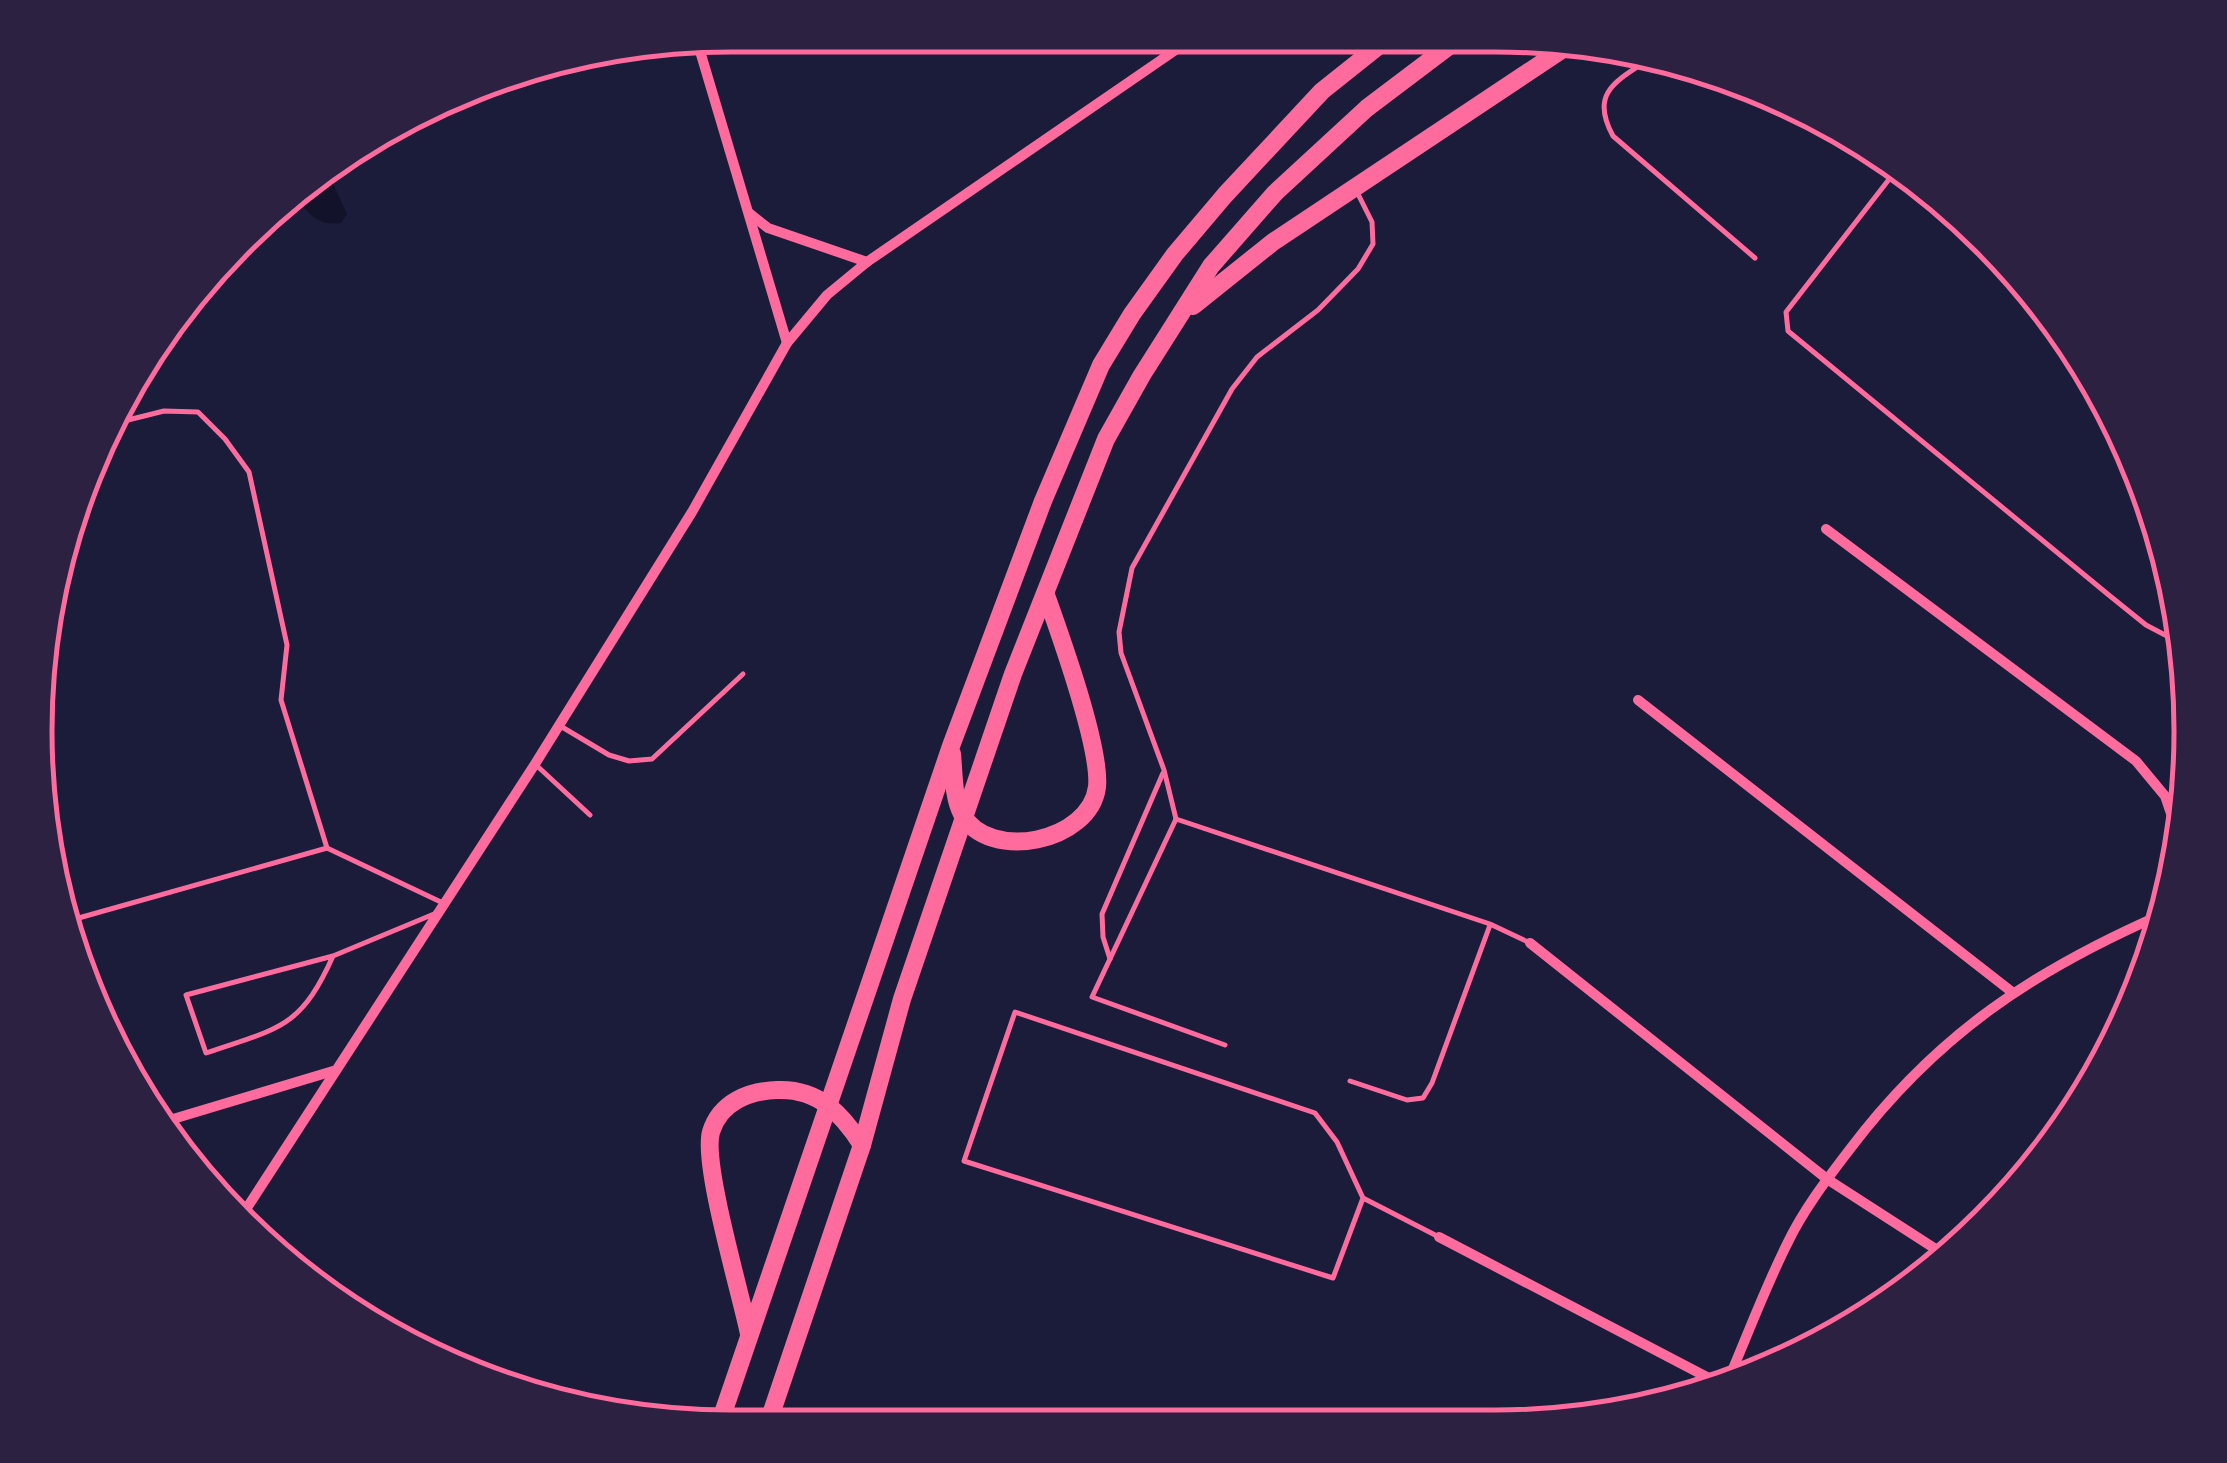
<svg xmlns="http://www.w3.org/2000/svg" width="2227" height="1463" font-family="'Fira Sans Condensed',sans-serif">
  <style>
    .water { fill: #12122b }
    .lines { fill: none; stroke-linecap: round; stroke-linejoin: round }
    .service { stroke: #ff6b9d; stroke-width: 5 }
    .minor { stroke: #ff6b9d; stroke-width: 10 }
    .trunk { stroke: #ff6b9d; stroke-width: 18 }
    .rim { fill: none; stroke: #ff6b9d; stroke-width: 5 }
  </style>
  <rect width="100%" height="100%" fill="#1b1b3a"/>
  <path class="water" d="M323,172L330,177L347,214L341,223C318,226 310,215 296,198Z"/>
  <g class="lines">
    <g class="service">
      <path d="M1648,60C1614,82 1590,94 1613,136L1755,258"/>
      <polyline points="1897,169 1786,312 1788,331 2110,596 2146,625 2184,645"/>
      <polyline points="112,424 164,411 198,412 225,439 249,472 287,645 281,700 327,848"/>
      <polyline points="562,727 609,755 629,761 652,759 743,674"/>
      <polyline points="535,764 590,815"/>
      <polyline points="1176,819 1490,924 1530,943"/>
      <polyline points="68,921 327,848 443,903"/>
      <path d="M333,956C300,1030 278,1028 206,1053L186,995L333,956L434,914"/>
      <polyline points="1110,959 1103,937 1102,914 1163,773"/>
      <polyline points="1225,1045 1092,997 1176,819 1164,770 1121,653 1119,632 1132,568 1232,389 1257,357 1318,310 1358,269 1373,244 1372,222 1357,192"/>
      <polyline points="1350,1081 1407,1100 1423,1098 1432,1083 1490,925"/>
      <polyline points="1363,1198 1333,1278 964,1161 1015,1012 1315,1113 1337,1142 1363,1198 1439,1237"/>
    </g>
    <g class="minor">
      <polyline points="697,41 787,343"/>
      <polyline points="749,213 768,228 867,262"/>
      <polyline points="1826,529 2136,761 2165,796 2181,843"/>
      <polyline points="1638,700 2012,992"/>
      <polyline points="1530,943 1827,1179 1948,1257"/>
      <polyline points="163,1122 333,1071"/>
      <polyline points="241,1217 535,764 692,512 787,343 827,295 867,262 1193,38"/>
      <polyline points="1439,1237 1724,1386"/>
      <path d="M1726,1385C1746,1339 1764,1290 1787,1244C1803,1210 1827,1179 1850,1149C1937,1034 2034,970 2165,913"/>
    </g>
    <g class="trunk">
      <polyline points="1193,306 1273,242 1575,41"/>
      <path d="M952,754C954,774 953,797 962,814C989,863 1090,842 1097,787C1101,748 1061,637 1046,595"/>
      <path d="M749,1334C741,1294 702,1164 711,1132C720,1102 749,1091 777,1090C818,1088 842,1114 862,1145"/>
      <polyline points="720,1422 951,746 1043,501 1101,365 1132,314 1175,254 1225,195 1322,91 1386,40"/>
      <polyline points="768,1423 862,1145 902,999 1013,674 1106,439 1142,375 1211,266 1275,193 1367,108 1457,40"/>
    </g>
  </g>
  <path d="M0 0H2227V1463H0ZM731 52H1495A679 679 0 0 1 2174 731V731A679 679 0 0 1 1495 1410H731A679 679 0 0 1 52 731V731A679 679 0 0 1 731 52Z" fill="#2d2142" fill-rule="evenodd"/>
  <path class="rim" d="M731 52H1495A679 679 0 0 1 2174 731V731A679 679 0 0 1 1495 1410H731A679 679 0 0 1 52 731V731A679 679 0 0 1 731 52Z"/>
</svg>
